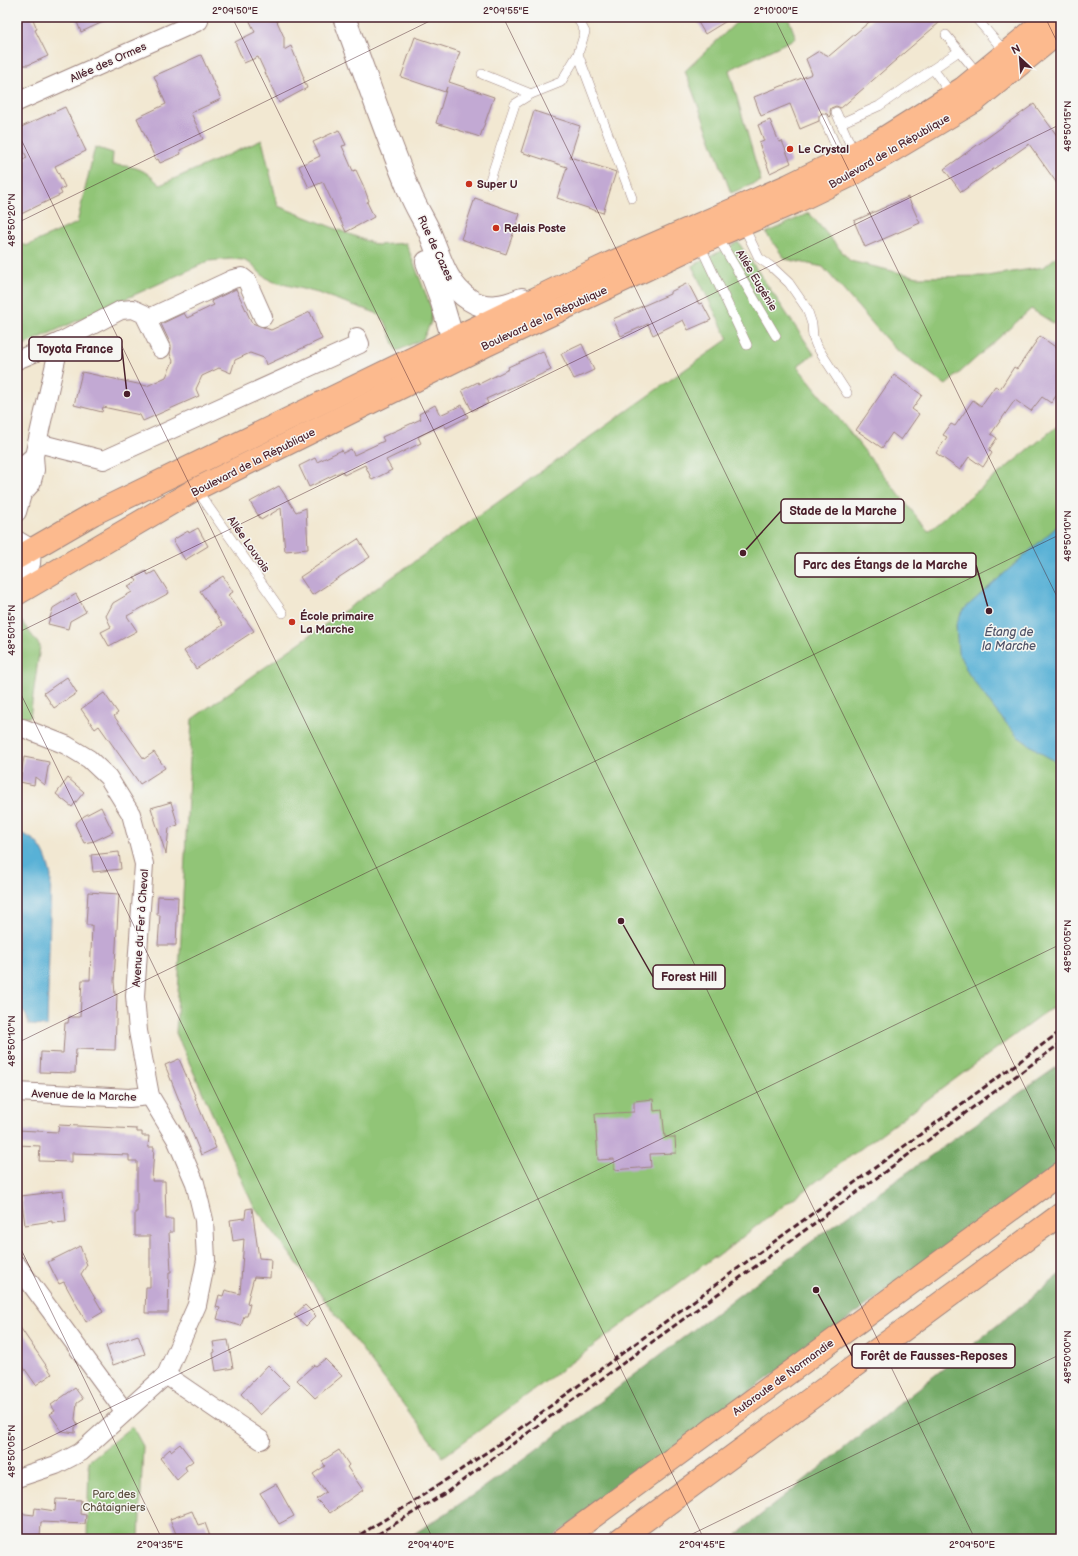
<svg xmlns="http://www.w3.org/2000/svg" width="1078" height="1556" font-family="'Balsamiq Sans',sans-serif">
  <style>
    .green { fill: #91c577; stroke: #6e7251 }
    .forest { fill: #74aa68; stroke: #5f644a }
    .water { fill: #59b1d6; stroke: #526880 }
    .building { fill: #c2a9d3 }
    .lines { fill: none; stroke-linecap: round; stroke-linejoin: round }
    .service-casing { stroke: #9e847e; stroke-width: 10 }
    .minor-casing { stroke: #9e847e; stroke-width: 20 }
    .tertiary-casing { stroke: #9e847e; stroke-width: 24 }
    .primary-casing { stroke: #9e847e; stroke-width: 24 }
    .motorway-casing { stroke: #9e847e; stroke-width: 24 }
    .service { stroke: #fff; stroke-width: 9 }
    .minor { stroke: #fff; stroke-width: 18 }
    .tertiary { stroke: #fff; stroke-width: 22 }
    .primary { stroke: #fcba8e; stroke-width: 22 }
    .motorway { stroke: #fcba8e; stroke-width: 22 }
    .rail { stroke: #4a1f2b; stroke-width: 3; stroke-dasharray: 6 3; stroke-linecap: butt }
    .ticks { fill: none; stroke: #4a1f2b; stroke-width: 1; stroke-opacity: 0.45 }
    .poi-dot { fill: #c8321e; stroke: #f6f6f2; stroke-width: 1.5 }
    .labels { text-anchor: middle; stroke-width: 3; stroke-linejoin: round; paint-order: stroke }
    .street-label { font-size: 11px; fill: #4a1f2b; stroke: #f6f6f2 }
    .poi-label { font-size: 11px; font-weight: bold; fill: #4a1f2b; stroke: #f6f6f2; text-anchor: start }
    .park-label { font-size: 11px; fill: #5f5142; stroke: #f6f6f2 }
    .water-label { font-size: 12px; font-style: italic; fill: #4f5267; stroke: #f6f6f2 }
    .leader { fill: none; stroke: #4a1f2b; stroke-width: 1.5 }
    .callout-dot { fill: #4a1f2b; stroke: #f6f6f2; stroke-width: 1.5 }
    .callout { fill: #f6f6f2; stroke: #4a1f2b; stroke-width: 1.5 }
    .callout-label { font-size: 12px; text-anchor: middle; font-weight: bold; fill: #4a1f2b }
    .neatline { fill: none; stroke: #4a1f2b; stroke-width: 1.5 }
    .ticks-label { font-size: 10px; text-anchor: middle; fill: #4a1f2b }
  </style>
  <rect width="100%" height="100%" fill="#f6f6f2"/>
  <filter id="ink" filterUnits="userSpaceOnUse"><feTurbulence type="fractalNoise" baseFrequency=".025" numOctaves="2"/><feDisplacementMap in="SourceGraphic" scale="8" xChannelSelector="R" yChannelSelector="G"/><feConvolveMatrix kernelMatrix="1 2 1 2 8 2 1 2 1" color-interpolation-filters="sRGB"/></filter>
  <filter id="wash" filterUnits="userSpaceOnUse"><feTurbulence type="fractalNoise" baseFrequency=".012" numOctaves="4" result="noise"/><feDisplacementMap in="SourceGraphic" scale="16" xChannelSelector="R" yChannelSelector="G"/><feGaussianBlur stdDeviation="0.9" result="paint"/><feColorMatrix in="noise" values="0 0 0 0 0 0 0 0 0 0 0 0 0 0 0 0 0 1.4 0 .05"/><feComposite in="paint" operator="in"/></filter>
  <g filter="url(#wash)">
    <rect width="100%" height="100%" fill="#f2e8d2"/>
    <g class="green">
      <polygon points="742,17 788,17 796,38 729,70 761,181 731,193 685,71"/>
      <path d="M262,140L278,206L377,245L406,243L432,310L431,322L423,339L397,351L385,321L376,313L318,293L271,281L261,274L253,265L243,260L231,259L209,261L17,348V241L26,246L77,223L95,147L113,153L112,165C135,166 144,168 160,185Z"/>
      <polygon points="809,213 850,261 918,277 987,276 1044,267 1061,253 1061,328 1031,309 946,385 894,348 823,267 785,259 766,233"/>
      <polygon points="738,242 814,354 797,366 928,531 1061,423 1061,1001 764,1220 716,1258 714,1257 443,1457 253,1205 176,1033 192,719 728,339 692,266"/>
      <polygon points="19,618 40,646 30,717 17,718 17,620"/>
      <polygon points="132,1426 143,1446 139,1539 87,1539 89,1461"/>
    </g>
    <g class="forest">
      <path d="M1061,1064V1162L550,1539H406C511,1474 607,1395 705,1321C822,1232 941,1148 1061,1064Z"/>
      <polygon points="1061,1274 1061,1539 731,1539"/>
    </g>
    <g class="water">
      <polygon points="1061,523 1061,764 1044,755 1017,736 995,710 968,673 958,652 956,625 962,611"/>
      <path d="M17,832C41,839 46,854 51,876L47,1026L29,1025C27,1016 25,1011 17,1007Z"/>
    </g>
    <g id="blocks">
      <g class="building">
        <polygon points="26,17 32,17 37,29 35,30 48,56 28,65 23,65 17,61 17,21"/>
        <polygon points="75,17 114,17 81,32"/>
        <polygon points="248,17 275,17 284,37 284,50 291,46 304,78 303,78 307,88 279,103 258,57 244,63 235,42 255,32"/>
        <polygon points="695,17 733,17 705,34"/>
        <polygon points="875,17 946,17 905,52 841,108 836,106 831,108 830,112 831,116 830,117 827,114 822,113 819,116 819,121 800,129 790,104 761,116 754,97 812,74 806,59 819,51 829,56"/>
        <polygon points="415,37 460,52 449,82 494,97 480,137 436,123 447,87 445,92 401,77"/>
        <polygon points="201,55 221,99 191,113 203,139 180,150 181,154 160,163 158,159 156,160 137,118 166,104 154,76"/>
        <polygon points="1034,104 1061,141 1061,189 1029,144 961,192 944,169"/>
        <polygon points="65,107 86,151 55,166 65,187 60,190 62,194 17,216 17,162 27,158 17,136 17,129"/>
        <polygon points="534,111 580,126 570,157 616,172 603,213 557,198 567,167 521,152"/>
        <polygon points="770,120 779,142 782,141 791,163 770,173 759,143 764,141 758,125"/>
        <polygon points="339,130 346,145 342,146 353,171 356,170 363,185 369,201 367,202 374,217 346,232 323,182 309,188 299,166 320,156 313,142"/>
        <polygon points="908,197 920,223 865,247 854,221"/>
        <polygon points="475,198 520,214 506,254 461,239"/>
        <polygon points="688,283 699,304 702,303 711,320 688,330 683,320 653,335 648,324 621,336 613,319 670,294 670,292"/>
        <polygon points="236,289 252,323 271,330 310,312 322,339 266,365 264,358 250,353 235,360 231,373 219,368 202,376 196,389 199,396 143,421 140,415 103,407 102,412 74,405 82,372 147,386 166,377 173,361 170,354 171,349 171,345 161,324 184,313 187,318 214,305 211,301"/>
        <polygon points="1040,336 1061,351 1061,389 1051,403 1042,397 1031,411 1015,400 991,434 997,438 989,450 992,453 983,467 969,457 960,470 936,453 947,437 943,435 951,424 955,426 973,400 981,406 995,386 1000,389 1014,367 1017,369"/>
        <polygon points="582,344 594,370 574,379 561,354"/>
        <polygon points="543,351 551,370 486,399 488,403 472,411 462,390 478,382 479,384 509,369 508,367"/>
        <polygon points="894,375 922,395 912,409 919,414 901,440 892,433 882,448 856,430"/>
        <polygon points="435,405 440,415 462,405 468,417 446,428 444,424 418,437 421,443 386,460 392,470 372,480 365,465 344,475 342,471 309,487 299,466 315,458 317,462 342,450 343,453 351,449 354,455 384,441 382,437 421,419 419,414"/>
        <polygon points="279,486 296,512 306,508 308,549 285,551 281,508 261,520 250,502"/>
        <polygon points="198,528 208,546 185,560 173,540 188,531 189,533"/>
        <polygon points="358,539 370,557 312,595 300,577"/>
        <polygon points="146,571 148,575 155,571 169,593 127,616 137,631 109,646 101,632 111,627 106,616 113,603 132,592 128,586 137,581 134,577"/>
        <polygon points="223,576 233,592 228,595 254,631 196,669 184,651 223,625 200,591"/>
        <polygon points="76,594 86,612 70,621 68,629 48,624 53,608"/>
        <polygon points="67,677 77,693 54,708 44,693"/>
        <polygon points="104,693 118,713 114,716 144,759 154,752 165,768 140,784 99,726 95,729 81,709"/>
        <polygon points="24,757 49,762 45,785 35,777 34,785 20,782"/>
        <polygon points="68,778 84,792 72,807 56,794"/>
        <polygon points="171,802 178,825 169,828 166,854 151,808"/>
        <polygon points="101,807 113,832 94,841 84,843 75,824 84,816"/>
        <polygon points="119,852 121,869 93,872 91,855"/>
        <polygon points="88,892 119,894 114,981 115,995 117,994 115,1050 76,1049 75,1073 40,1072 41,1052 63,1053 65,1023 68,1023 69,1017 80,1017 82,980 90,980 92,925 86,925"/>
        <polygon points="158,896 178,897 176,945 158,945 160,915 157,915"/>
        <polygon points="179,1059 196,1098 195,1098 216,1148 201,1155 165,1065"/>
        <polygon points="653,1099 654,1111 662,1110 665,1137 675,1137 676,1153 650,1154 651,1167 614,1170 614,1159 598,1160 595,1114 634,1112 634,1101"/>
        <polygon points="59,1125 137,1129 137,1132 142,1132 142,1136 149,1136 148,1147 154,1147 152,1181 165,1181 166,1219 173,1219 173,1232 169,1232 171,1272 169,1272 168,1313 145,1313 146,1287 150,1287 150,1236 135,1236 135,1212 137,1212 137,1161 129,1161 129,1155 72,1153 72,1162 39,1161 40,1146 17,1145 17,1130 58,1132"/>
        <polygon points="63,1191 66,1222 52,1223 52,1221 25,1225 21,1196"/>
        <polygon points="252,1208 259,1258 271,1259 270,1278 254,1277 247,1303 250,1304 247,1316 244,1316 241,1326 217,1319 220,1308 216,1307 219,1295 223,1296 225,1290 240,1294 244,1239 233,1241 230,1220 245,1218 246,1209"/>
        <polygon points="80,1246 87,1265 81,1274 103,1312 86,1322 64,1282 59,1284 48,1262"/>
        <polygon points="305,1305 316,1316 306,1326 294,1315"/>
        <polygon points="17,1323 52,1374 36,1385 17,1358"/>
        <polygon points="138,1335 145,1354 113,1365 106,1346"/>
        <polygon points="228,1340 233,1368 216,1371 213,1353 215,1352 213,1342"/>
        <polygon points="325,1359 342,1376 315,1398 297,1380 314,1365 316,1366"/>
        <polygon points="268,1365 290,1387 260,1415 241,1394"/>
        <polygon points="75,1388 83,1399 77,1403 75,1419 78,1425 75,1427 75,1433 62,1431 50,1414 55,1411 51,1405"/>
        <polygon points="180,1444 193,1461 185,1467 187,1471 177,1480 160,1458 170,1449 171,1451"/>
        <polygon points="339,1450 349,1465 347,1467 363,1490 330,1513 316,1499 326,1492 313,1474 325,1466 322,1461"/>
        <polygon points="276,1484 294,1516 279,1524 260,1493"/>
        <polygon points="56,1499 81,1500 80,1514 86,1515 85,1524 41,1522 40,1537 17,1534 17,1513 34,1515 35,1508 55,1511"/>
        <polygon points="192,1511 198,1525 205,1523 211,1539 165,1539 165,1538 176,1534 170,1519"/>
      </g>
    </g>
  </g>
  <g filter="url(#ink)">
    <use href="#blocks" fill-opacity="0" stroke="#9e847e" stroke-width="1"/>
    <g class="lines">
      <g class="service-casing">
        <g id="service">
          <polyline points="577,17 585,32 578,54 632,198"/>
          <polyline points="975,17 1006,53"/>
          <polyline points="946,35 979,75"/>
          <polyline points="933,69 952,95"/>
          <polyline points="482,74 531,94 561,82 578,54"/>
          <polyline points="836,112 854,153"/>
          <polyline points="824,119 842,160"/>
          <polyline points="841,123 879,106 959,51"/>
          <polyline points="489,183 515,104 531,94"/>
          <polyline points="743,225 759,258 773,268 789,283 807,309 812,324 813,337 816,345 847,393"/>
          <polyline points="717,236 776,336"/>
          <polyline points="700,245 747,345"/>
          <polyline points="196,489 283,613"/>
        </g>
      </g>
      <g class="minor-casing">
        <g id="minor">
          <polyline points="17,102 199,21"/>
          <polyline points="147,319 233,279 242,277 247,281 263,317"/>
          <polyline points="17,360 60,342"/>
          <polyline points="38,443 104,460 360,344 357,337"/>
          <polyline points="22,494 18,480 21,467 34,456"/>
          <polyline points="17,512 22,494 31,484 35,470 34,456 60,342 121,310 133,309 144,314 161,349"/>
          <polyline points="17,540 32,549 31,564 21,574 17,576"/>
          <polyline points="17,728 23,728 66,745 89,759 108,777 131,814 144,864 135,996 138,1031 150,1096 176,1139 195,1183 204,1220 206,1260 197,1305 166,1375 81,1452 56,1465 17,1478"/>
          <polyline points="17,1092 129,1098 150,1096"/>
          <polyline points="17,1265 125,1412"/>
          <polyline points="166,1375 261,1440"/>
        </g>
      </g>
      <g class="tertiary-casing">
        <g id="tertiary">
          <path d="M344,17C366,76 386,135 410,193C415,206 423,218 429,231C440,256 445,284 470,300C487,311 505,306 522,299"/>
          <polyline points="427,262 440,296 453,340 460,355"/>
        </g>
      </g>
      <g class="primary-casing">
        <g id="primary">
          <polyline points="17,558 93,514 557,288 610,263 789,185 879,141 963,88 1049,17"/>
          <polyline points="17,594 196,489 487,345 717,236 796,202 850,176 974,102 1061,31"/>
        </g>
      </g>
      <g class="motorway-casing">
        <g id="motorway">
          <polyline points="563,1539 1061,1173"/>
          <polyline points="620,1539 1061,1214"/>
        </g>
      </g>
      <use href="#service" class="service"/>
      <use href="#minor" class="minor"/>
      <use href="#tertiary" class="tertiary"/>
      <use href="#primary" class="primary"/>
      <use href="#motorway" class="motorway"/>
      <g class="rail">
        <polyline points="353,1539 410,1504 496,1446 1061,1031"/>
        <polyline points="370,1539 447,1492 1061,1043"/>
      </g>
    </g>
  </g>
  <path class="ticks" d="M232,17L975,1539M503,17L1061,1161M774,17L1061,605M1045,17L1061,50M17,131L704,1539M17,223L438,17M17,633L1061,124M17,686L433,1539M17,1043L1061,534M17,1241L162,1539M17,1453L1061,944M682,1539L1061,1354"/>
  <g class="poi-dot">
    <circle cx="790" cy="149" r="4"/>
    <circle cx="469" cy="184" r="4"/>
    <circle cx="496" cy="228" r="4"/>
    <circle cx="292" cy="622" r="4"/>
  </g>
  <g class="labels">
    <g class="street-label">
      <text transform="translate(108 62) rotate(-24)" y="4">Allée des Ormes</text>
      <text transform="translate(889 151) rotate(-30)" y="4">Boulevard de la République</text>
      <text transform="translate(436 248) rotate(65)" y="4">Rue de Cazes</text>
      <text transform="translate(757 280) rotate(59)" y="4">Allée Eugénie</text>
      <text transform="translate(544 318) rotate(-25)" y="4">Boulevard de la République</text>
      <text transform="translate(253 462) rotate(-27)" y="4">Boulevard de la République</text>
      <text transform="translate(249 544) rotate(55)" y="4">Allée Louvois</text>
      <text transform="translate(140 928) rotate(-86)" y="4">Avenue du Fer à Cheval</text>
      <text transform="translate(84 1095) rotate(2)" y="4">Avenue de la Marche</text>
      <text transform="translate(783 1377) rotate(-36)" y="4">Autoroute de Normandie</text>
    </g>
    <g class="poi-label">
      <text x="798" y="153">Le Crystal</text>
      <text x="477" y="188">Super U</text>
      <text x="504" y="232">Relais Poste</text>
      <text x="300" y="620">École primaire<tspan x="300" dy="13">La Marche</tspan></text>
    </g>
    <g class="park-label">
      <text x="114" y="1498">Parc des<tspan x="114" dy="13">Châtaigniers</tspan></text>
    </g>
    <g class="water-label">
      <text x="1009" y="636">Étang de<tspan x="1009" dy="14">la Marche</tspan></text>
    </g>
  </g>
  <path class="leader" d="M127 394L122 349M743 553L781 511M989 611L976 565M621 921L653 977M816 1290L852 1356"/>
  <g class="callout-dot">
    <circle cx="127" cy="394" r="4"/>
    <circle cx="743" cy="553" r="4"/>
    <circle cx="989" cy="611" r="4"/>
    <circle cx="621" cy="921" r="4"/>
    <circle cx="816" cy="1290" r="4"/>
  </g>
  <g class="callout">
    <rect x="29" y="337" width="93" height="24" rx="4"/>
    <rect x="781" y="499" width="123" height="24" rx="4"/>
    <rect x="795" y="553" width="181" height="24" rx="4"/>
    <rect x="653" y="965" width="72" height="24" rx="4"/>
    <rect x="852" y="1344" width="163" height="24" rx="4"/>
  </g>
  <g class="callout-label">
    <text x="75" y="353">Toyota France</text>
    <text x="843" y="515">Stade de la Marche</text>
    <text x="885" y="569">Parc des Étangs de la Marche</text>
    <text x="689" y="981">Forest Hill</text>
    <text x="934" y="1360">Forêt de Fausses-Reposes</text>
  </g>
  <rect width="1078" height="1556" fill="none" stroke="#f6f6f2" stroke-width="44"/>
  <g transform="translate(1020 58) rotate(334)" stroke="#f6f6f2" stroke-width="3" paint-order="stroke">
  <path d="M0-3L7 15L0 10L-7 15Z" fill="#4a1f2b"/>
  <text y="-6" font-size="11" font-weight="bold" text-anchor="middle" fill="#4a1f2b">N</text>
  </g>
  <rect x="22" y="22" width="1034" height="1512" class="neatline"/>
  <g class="ticks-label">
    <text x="235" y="14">2°09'50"E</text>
    <text x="506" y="14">2°09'55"E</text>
    <text x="776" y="14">2°10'00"E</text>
    <text transform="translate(1067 126) rotate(-90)" y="4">48°50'15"N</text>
    <text transform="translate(11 220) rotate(-90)" y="4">48°50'20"N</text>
    <text transform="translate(1067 536) rotate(-90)" y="4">48°50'10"N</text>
    <text transform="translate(11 630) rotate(-90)" y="4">48°50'15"N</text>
    <text transform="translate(1067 946) rotate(-90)" y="4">48°50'05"N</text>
    <text transform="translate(11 1041) rotate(-90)" y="4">48°50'10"N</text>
    <text transform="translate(1067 1357) rotate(-90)" y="4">48°50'00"N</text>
    <text transform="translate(11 1451) rotate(-90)" y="4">48°50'05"N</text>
    <text x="160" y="1548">2°09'35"E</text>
    <text x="431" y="1548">2°09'40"E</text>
    <text x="702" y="1548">2°09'45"E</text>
    <text x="972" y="1548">2°09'50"E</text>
  </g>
</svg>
